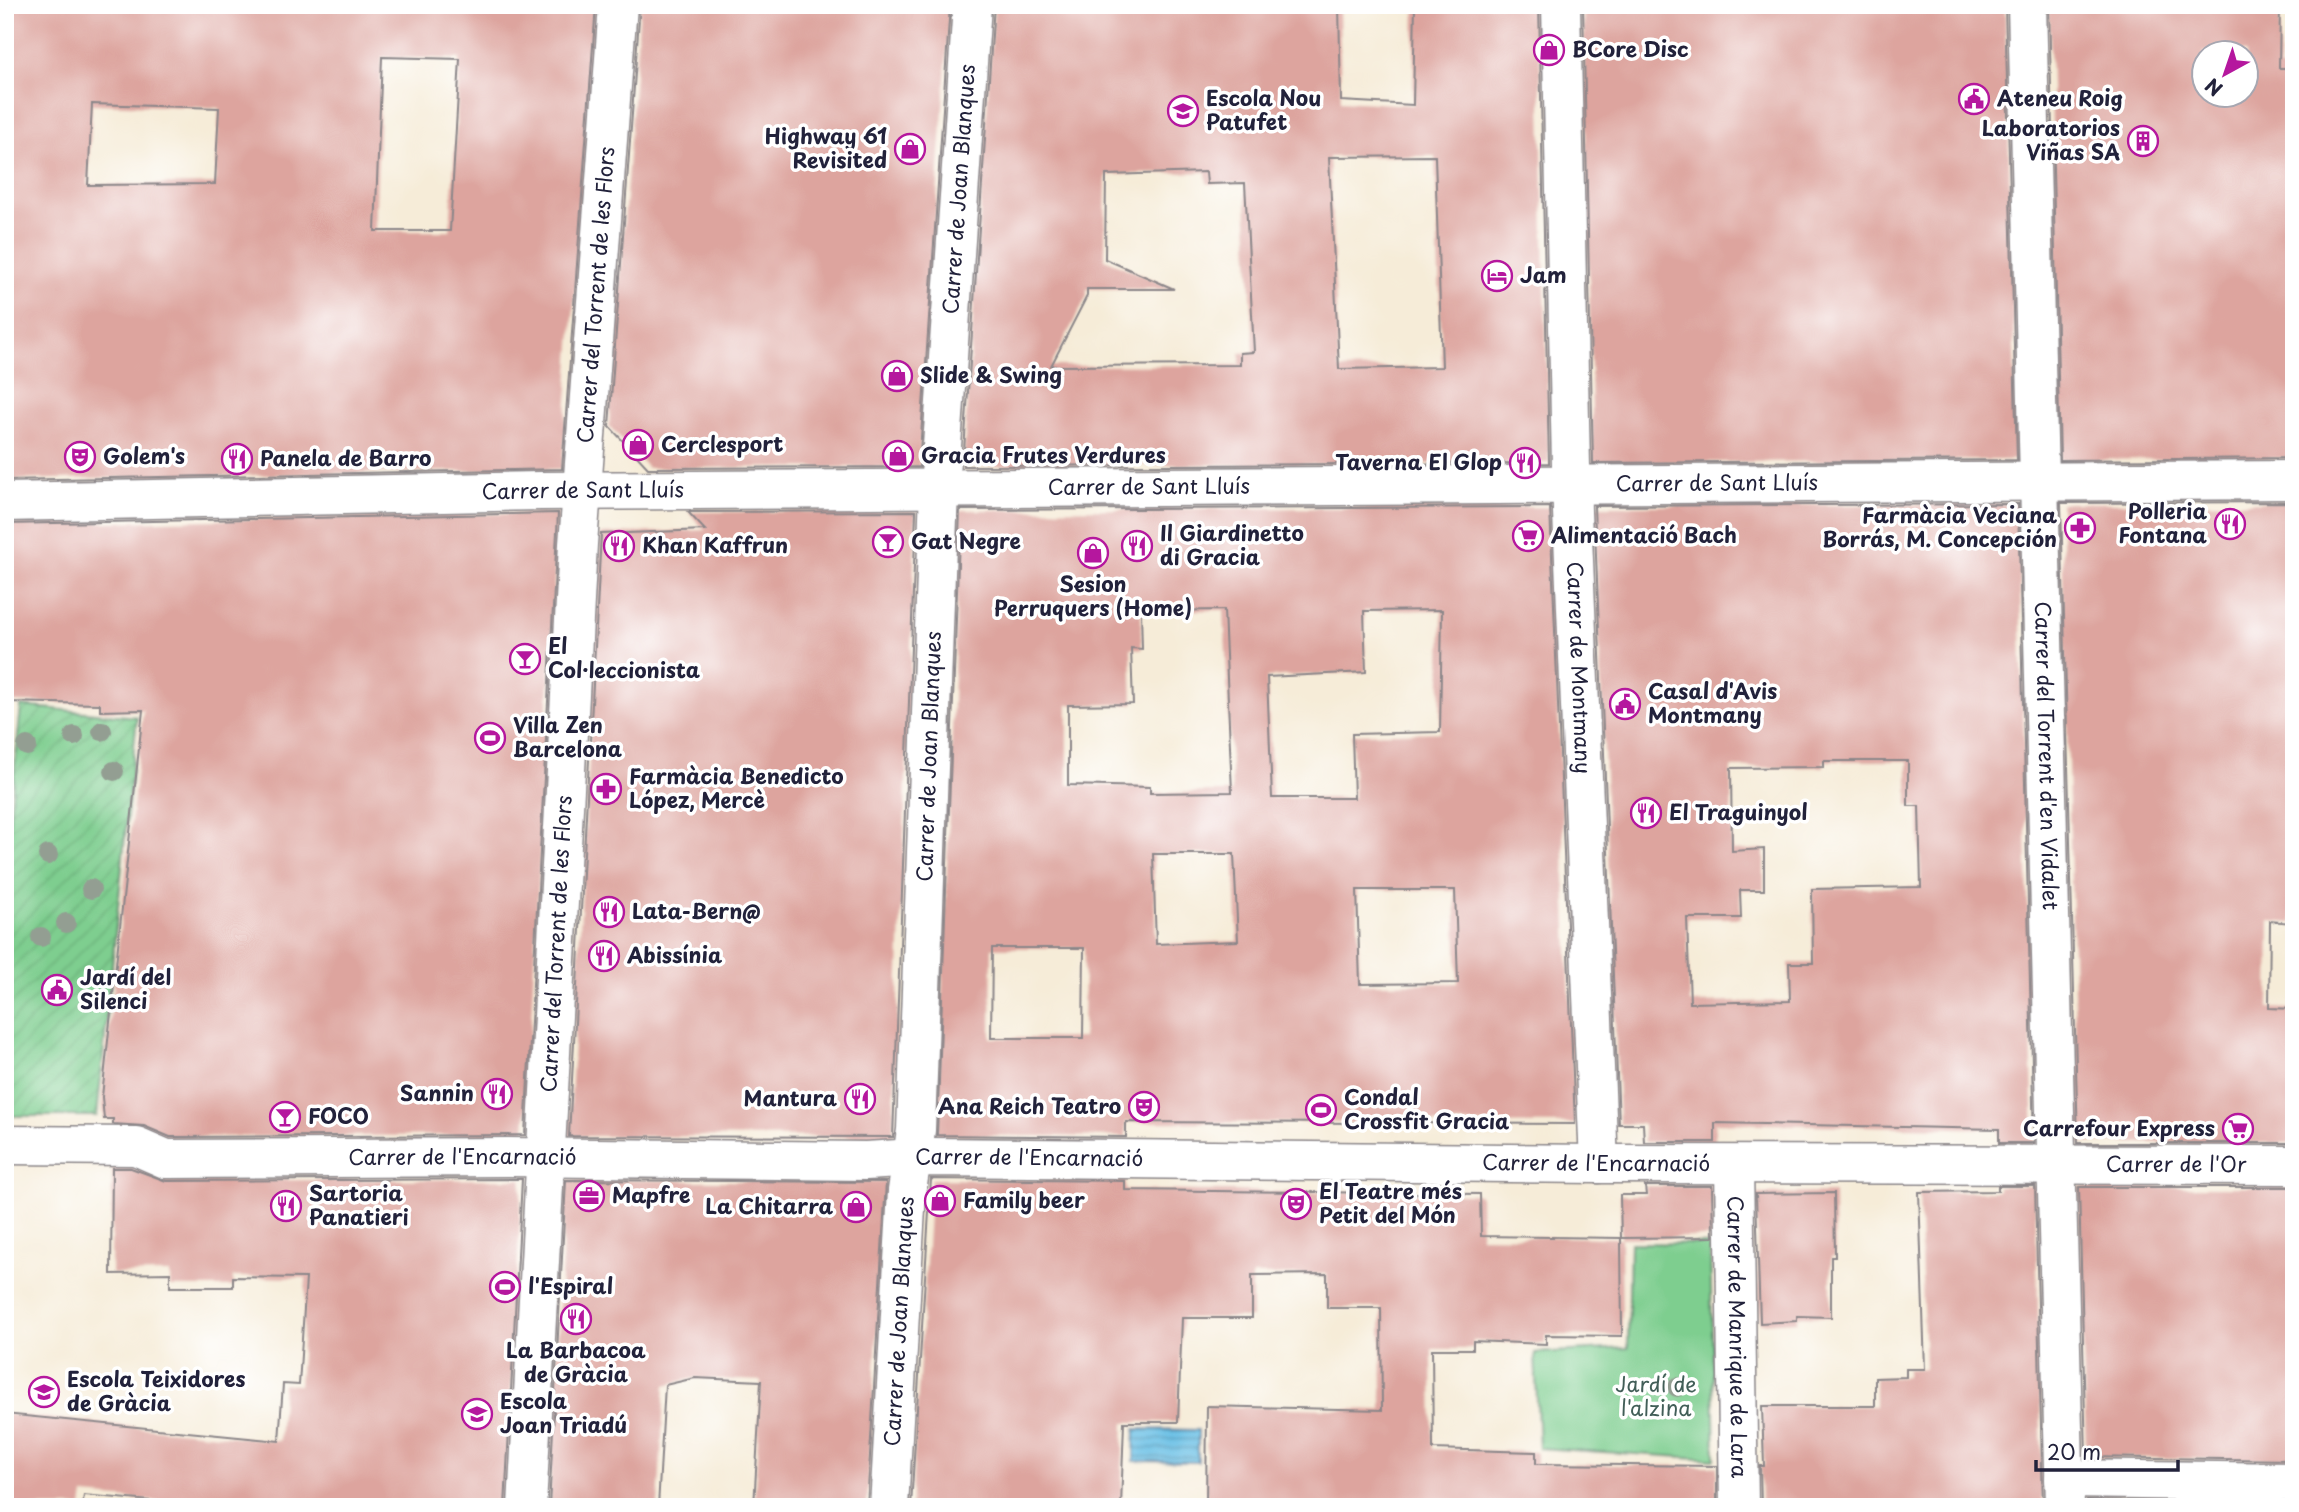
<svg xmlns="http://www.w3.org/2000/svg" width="2299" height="1512" font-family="'Playpen Sans',sans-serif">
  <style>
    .park { fill: #7ece8f; stroke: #507865; stroke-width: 2 }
    .garden { fill: url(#garden-furrows); stroke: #507865; stroke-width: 2 }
    .water { fill: url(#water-rules); stroke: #447090; stroke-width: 2 }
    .building { fill: #dda49e; fill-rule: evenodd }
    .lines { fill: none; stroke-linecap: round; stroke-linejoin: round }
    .minor-casing { stroke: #8c878a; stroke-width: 41 }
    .minor { stroke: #fff; stroke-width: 38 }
    .tree { fill: #939e92 }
    .labels { text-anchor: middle; stroke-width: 7; stroke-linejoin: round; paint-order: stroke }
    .poi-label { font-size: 21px; font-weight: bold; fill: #22223b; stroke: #fff; text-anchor: start }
    .street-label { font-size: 21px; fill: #22223b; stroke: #fff }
    .park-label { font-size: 21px; fill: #425e58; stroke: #fff }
  </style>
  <defs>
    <pattern id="garden-furrows" width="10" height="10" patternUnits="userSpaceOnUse" patternTransform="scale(1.75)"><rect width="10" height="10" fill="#7ece8f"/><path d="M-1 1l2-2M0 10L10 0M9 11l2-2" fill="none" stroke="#6db17c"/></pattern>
    <pattern id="water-rules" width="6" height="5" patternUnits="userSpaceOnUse" patternTransform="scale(1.75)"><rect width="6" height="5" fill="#67bfe5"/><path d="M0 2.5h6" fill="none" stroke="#549bbb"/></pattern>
  </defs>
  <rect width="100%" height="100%" fill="#fff"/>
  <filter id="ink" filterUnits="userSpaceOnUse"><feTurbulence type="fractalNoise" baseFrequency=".0143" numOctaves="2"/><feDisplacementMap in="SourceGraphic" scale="14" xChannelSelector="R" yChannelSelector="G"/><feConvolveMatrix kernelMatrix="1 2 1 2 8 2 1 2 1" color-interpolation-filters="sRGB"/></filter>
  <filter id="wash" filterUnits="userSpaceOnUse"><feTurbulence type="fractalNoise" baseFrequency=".00686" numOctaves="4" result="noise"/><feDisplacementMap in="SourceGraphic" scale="28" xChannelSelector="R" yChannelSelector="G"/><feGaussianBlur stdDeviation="1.57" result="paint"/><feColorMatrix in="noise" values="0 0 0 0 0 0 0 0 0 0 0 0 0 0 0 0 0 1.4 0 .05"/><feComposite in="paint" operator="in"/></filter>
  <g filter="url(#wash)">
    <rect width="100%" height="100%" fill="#f6ecd8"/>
    <polygon class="park" points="1630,1243 1710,1244 1715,1459 1539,1448 1535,1353 1628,1348"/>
    <polygon class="garden" points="21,706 137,717 97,1116 5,1116 5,863"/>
    <polygon class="water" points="1135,1429 1198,1430 1198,1462 1134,1461"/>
    <g id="blocks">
      <g class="building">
        <path d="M5,5H596L562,469L5,480ZM382,57L460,59L450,231H375ZM92,104L219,108L215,184L88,185Z"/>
        <polygon points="640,5 950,5 919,467 648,468 609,426"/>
        <path d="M994,5H1339L1341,101L1413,105L1415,5H1539L1549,463L963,466ZM1435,156L1442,367L1339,369L1329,157ZM1206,172L1207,184L1245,183L1254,352L1240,353V365L1051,366L1087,296V289H1174L1105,259L1106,175Z"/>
        <polygon points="1583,5 2005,5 2017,460 1593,463"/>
        <path d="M2049,5H2280L2279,68H2294V458L2060,460ZM2204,52H2246V94H2204Z"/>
        <polygon points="2294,502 2294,768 2289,768 2292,923 2270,921 2269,1008 2294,1009 2294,1143 2078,1143 2061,503"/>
        <path d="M2018,504L2034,1143H1999V1129L1715,1123V1142H1644L1643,1124H1619L1594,506ZM1824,761H1908V806H1919L1921,887L1812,889L1813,963H1789L1790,1001L1690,1003L1687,918H1741L1740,890H1764V849L1732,851L1731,768L1824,767Z"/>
        <path d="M1550,507L1575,1124L1126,1122V1137L937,1135L960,510ZM1224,610L1232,792L1150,793V787L1068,785V705L1133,704L1131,648L1142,649L1141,611ZM1442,610L1440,732L1352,734L1354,798H1272L1267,677L1366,672L1364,611ZM1153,854H1234L1238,941L1156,944ZM1357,890H1455L1458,983L1360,984ZM992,948H1084L1083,1038H991Z"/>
        <polygon points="916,511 893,1137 569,1136 601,534 705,530 688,512"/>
        <polygon points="558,513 525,1135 170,1137 144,1126 113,1124 113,1119 104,1119 102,1097 143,710 100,711 100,704 5,702 5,524"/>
        <polygon points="112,1168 131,1168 166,1181 522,1179 505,1507 219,1507 84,1495 82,1507 5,1507 5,1414 279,1441 283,1384 299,1385 306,1278 233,1277 233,1287 170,1287 170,1273 111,1274"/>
        <polygon points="931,1179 1125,1181 1125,1190 1480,1194 1481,1236 1621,1238 1622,1336 1546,1335 1546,1344 1473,1341 1473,1349 1432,1349 1433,1449 1536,1452 1536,1464 1717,1466 1717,1507 1206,1507 1207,1406 1382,1410 1381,1308 1327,1308 1327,1274 1252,1275 1252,1318 1182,1318 1178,1422 1124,1422 1121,1507 911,1507"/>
        <polygon points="566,1180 886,1182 867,1507 754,1507 761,1381 695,1378 665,1385 658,1507 549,1507"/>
        <polygon points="1645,1186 1712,1186 1713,1237 1621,1238 1620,1195 1646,1195"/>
        <polygon points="1998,1186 2035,1186 2043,1507 1761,1507 1760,1466 1764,1466 1762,1406 1875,1406 1875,1378 1906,1377 1906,1369 1925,1369 1919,1192 1998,1191"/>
        <polygon points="2079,1187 2294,1187 2294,1460 2086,1457"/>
        <polygon points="1834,1193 1835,1257 1831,1257 1831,1317 1797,1316 1797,1321 1760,1323 1756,1194"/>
        <polygon points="2087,1501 2294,1504 2294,1507 2087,1507"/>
      </g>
    </g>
  </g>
  <g filter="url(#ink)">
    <use href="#blocks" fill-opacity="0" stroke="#8c878a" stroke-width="2"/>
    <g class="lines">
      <g class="minor-casing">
        <g id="minor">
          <path id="s1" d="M1561,5L1572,512L1599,1164"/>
          <path id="s2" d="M2027,5L2065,1507"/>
          <path id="s3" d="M5,502L541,491L2294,480"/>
          <path id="s4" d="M5,1145L136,1146L166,1159L508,1157L866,1161L932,1157L1599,1164L2294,1165"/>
          <path id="s5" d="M1734,1165L1739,1507"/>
          <polyline points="2064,1479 2294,1482"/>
          <path id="s6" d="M527,1507L578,544L618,5"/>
          <path id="s7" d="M889,1507L907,1191L916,1130L939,490L972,5"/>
        </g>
      </g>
      <use href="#minor" class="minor"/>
    </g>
    <g class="tree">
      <circle cx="102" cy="731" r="10"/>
      <circle cx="74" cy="736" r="10"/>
      <circle cx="27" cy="746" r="10"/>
      <circle cx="114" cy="771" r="10"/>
      <circle cx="48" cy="855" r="10"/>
      <circle cx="91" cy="889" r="10"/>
      <circle cx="66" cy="923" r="10"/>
      <circle cx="41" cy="937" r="10"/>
      <circle cx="1677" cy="1387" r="10"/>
    </g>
  </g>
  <defs>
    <g id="shop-ring" transform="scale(1.575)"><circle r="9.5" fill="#fff" stroke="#b5179e" stroke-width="1.5"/><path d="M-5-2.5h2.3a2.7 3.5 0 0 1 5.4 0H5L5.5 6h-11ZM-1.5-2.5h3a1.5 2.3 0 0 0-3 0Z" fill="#b5179e"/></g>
    <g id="civic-ring" transform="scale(1.575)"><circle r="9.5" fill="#fff" stroke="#b5179e" stroke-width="1.5"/><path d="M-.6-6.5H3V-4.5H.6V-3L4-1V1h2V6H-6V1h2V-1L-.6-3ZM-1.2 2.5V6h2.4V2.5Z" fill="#b5179e"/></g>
    <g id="school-ring" transform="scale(1.575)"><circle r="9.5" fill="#fff" stroke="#b5179e" stroke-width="1.5"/><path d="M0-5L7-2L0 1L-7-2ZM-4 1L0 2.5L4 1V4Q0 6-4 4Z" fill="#b5179e"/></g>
    <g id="building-ring" transform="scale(1.575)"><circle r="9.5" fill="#fff" stroke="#b5179e" stroke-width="1.5"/><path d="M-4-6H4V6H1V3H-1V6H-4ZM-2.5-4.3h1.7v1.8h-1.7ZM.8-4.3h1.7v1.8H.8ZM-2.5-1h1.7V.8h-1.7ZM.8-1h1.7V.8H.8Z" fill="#b5179e"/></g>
    <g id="hotel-ring" transform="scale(1.575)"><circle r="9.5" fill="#fff" stroke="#b5179e" stroke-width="1.5"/><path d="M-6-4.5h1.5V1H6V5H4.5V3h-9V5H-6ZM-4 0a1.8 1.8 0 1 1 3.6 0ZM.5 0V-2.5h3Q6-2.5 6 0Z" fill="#b5179e"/></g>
    <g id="theatre-ring" transform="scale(1.575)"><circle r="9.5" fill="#fff" stroke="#b5179e" stroke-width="1.5"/><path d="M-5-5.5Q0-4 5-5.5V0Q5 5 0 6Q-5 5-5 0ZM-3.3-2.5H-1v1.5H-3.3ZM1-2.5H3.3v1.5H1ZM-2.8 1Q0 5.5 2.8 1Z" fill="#b5179e"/></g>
    <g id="restaurant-ring" transform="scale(1.575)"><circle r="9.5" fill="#fff" stroke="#b5179e" stroke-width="1.5"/><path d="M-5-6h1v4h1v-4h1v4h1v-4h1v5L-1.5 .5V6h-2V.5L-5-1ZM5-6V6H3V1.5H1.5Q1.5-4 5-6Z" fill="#b5179e"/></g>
    <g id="pharmacy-ring" transform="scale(1.575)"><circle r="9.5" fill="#fff" stroke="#b5179e" stroke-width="1.5"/><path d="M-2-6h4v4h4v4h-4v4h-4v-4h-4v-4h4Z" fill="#b5179e"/></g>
    <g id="supermarket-ring" transform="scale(1.575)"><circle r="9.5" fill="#fff" stroke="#b5179e" stroke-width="1.5"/><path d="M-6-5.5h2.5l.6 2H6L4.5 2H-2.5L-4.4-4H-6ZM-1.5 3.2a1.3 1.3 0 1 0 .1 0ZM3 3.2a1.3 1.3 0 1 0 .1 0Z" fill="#b5179e"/></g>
    <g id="bar-ring" transform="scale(1.575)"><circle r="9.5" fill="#fff" stroke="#b5179e" stroke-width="1.5"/><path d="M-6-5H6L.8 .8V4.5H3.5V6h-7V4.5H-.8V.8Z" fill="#b5179e"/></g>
    <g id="stadium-ring" transform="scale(1.575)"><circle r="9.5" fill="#fff" stroke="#b5179e" stroke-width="1.5"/><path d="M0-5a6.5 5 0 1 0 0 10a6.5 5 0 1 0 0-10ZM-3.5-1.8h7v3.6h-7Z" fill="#b5179e"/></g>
    <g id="office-ring" transform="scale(1.575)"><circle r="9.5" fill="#fff" stroke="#b5179e" stroke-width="1.5"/><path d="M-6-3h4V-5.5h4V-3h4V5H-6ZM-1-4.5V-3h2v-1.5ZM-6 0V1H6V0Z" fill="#b5179e"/></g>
  </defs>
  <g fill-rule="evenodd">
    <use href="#shop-ring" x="1549" y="50"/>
    <use href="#civic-ring" x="1974" y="99"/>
    <use href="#school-ring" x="1183" y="111"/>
    <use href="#building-ring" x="2143" y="141"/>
    <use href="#shop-ring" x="910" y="149"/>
    <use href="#hotel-ring" x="1497" y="276"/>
    <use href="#shop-ring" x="897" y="376"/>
    <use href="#shop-ring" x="638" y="445"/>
    <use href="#shop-ring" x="898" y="456"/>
    <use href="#theatre-ring" x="80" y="457"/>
    <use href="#restaurant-ring" x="237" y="459"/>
    <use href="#restaurant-ring" x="1525" y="463"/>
    <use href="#restaurant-ring" x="2230" y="524"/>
    <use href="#pharmacy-ring" x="2080" y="528"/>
    <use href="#supermarket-ring" x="1528" y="536"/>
    <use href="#bar-ring" x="888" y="542"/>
    <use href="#restaurant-ring" x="619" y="546"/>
    <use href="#restaurant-ring" x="1137" y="546"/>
    <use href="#shop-ring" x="1093" y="553"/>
    <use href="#bar-ring" x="525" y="659"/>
    <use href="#civic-ring" x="1625" y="704"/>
    <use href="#stadium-ring" x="490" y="738"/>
    <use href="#pharmacy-ring" x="606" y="789"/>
    <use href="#restaurant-ring" x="1646" y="813"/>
    <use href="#restaurant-ring" x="609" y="912"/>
    <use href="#restaurant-ring" x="604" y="956"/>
    <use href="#civic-ring" x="57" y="990"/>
    <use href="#restaurant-ring" x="497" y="1094"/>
    <use href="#restaurant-ring" x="860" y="1099"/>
    <use href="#theatre-ring" x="1144" y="1107"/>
    <use href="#stadium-ring" x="1321" y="1110"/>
    <use href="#bar-ring" x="285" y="1117"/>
    <use href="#supermarket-ring" x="2238" y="1129"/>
    <use href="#office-ring" x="589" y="1196"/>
    <use href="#shop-ring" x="940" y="1201"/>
    <use href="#theatre-ring" x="1296" y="1204"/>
    <use href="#restaurant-ring" x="286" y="1206"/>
    <use href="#shop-ring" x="856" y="1207"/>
    <use href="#stadium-ring" x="505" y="1287"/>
    <use href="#restaurant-ring" x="576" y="1319"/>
    <use href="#school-ring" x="44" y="1392"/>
    <use href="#school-ring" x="477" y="1414"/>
  </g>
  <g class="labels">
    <g class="poi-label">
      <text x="1572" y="57">BCore Disc</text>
      <text x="1206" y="106">Escola Nou<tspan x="1206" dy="24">Patufet</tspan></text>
      <text x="1997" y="106">Ateneu Roig</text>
      <text x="2120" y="136" text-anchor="end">Laboratorios<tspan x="2120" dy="24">Viñas SA</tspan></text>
      <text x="887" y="144" text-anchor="end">Highway 61<tspan x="887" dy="24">Revisited</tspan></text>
      <text x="1520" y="283">Jam</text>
      <text x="920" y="383">Slide &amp; Swing</text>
      <text x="661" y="452">Cerclesport</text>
      <text x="921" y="463">Gracia Frutes Verdures</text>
      <text x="103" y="464">Golem's</text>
      <text x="260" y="466">Panela de Barro</text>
      <text x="1502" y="470" text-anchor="end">Taverna El Glop</text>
      <text x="2207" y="519" text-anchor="end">Polleria<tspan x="2207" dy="24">Fontana</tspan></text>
      <text x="2057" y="523" text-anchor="end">Farmàcia Veciana<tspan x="2057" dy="24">Borrás, M. Concepción</tspan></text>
      <text x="1160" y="541">Il Giardinetto<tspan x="1160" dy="24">di Gracia</tspan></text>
      <text x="1551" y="543">Alimentació Bach</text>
      <text x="911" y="549">Gat Negre</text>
      <text x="642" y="553">Khan Kaffrun</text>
      <text x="1093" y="592" text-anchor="middle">Sesion<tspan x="1093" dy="24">Perruquers (Home)</tspan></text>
      <text x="548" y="654">El<tspan x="548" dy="24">Col·leccionista</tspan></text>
      <text x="1648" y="699">Casal d'Avis<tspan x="1648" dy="24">Montmany</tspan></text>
      <text x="513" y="733">Villa Zen<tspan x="513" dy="24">Barcelona</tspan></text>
      <text x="629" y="784">Farmàcia Benedicto<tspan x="629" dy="24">López, Mercè</tspan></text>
      <text x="1669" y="820">El Traguinyol</text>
      <text x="632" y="919">Lata-Bern@</text>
      <text x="627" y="963">Abissínia</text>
      <text x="80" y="985">Jardí del<tspan x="80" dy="24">Silenci</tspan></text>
      <text x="474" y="1101" text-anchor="end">Sannin</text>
      <text x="1344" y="1105">Condal<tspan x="1344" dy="24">Crossfit Gracia</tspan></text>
      <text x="837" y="1106" text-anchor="end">Mantura</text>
      <text x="1121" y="1114" text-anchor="end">Ana Reich Teatro</text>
      <text x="308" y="1124">FOCO</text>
      <text x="2215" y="1136" text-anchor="end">Carrefour Express</text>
      <text x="1319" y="1199">El Teatre més<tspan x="1319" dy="24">Petit del Món</tspan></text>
      <text x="309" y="1201">Sartoria<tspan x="309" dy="24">Panatieri</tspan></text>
      <text x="612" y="1203">Mapfre</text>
      <text x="963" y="1208">Family beer</text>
      <text x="833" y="1214" text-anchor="end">La Chitarra</text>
      <text x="528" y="1294">l'Espiral</text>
      <text x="576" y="1358" text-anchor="middle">La Barbacoa<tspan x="576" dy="24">de Gràcia</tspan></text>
      <text x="67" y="1387">Escola Teixidores<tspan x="67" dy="24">de Gràcia</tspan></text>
      <text x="500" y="1409">Escola<tspan x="500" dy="24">Joan Triadú</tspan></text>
    </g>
    <g class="street-label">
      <text dy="7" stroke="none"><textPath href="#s7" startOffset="1320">Carrer de Joan Blanques</textPath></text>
      <text dy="7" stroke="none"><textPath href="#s6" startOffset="1214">Carrer del Torrent de les Flors</textPath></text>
      <text dy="7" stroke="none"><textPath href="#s3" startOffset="1712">Carrer de Sant Lluís</textPath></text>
      <text dy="7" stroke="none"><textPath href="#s3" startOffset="1144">Carrer de Sant Lluís</textPath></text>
      <text dy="7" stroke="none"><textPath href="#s3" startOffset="578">Carrer de Sant Lluís</textPath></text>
      <text dy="7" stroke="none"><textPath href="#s1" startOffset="663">Carrer de Montmany</textPath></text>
      <text dy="7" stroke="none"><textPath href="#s7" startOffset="752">Carrer de Joan Blanques</textPath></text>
      <text dy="7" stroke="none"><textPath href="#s2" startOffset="751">Carrer del Torrent d'en Vidalet</textPath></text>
      <text dy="7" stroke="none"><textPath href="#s6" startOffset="564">Carrer del Torrent de les Flors</textPath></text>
      <text dy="7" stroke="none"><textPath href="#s4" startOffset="1027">Carrer de l'Encarnació</textPath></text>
      <text dy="7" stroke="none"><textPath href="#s4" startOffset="460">Carrer de l'Encarnació</textPath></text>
      <text dy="7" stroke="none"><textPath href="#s4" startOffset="1594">Carrer de l'Encarnació</textPath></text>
      <text dy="7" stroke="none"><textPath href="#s4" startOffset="2174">Carrer de l'Or</textPath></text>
      <text dy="7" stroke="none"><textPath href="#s7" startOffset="186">Carrer de Joan Blanques</textPath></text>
      <text dy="7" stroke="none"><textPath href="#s5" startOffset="172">Carrer de Manrique de Lara</textPath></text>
    </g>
    <g class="park-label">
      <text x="1656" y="1392">Jardí de<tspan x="1656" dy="24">l'alzina</tspan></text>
    </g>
  </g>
  <rect width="2299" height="1512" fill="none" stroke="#fff" stroke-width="28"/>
  <g transform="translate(2225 74) rotate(220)"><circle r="33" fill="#ffffff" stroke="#a7a7b1" stroke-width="2"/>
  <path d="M0-5L12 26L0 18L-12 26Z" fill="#b5179e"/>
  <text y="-10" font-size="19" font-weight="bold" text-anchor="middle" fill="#22223b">N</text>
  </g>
  <path d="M2036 1460v10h142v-10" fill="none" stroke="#22223b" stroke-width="3.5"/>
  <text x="2047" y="1460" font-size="21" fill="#22223b" stroke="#ffffff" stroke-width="5" paint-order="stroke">20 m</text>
</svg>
